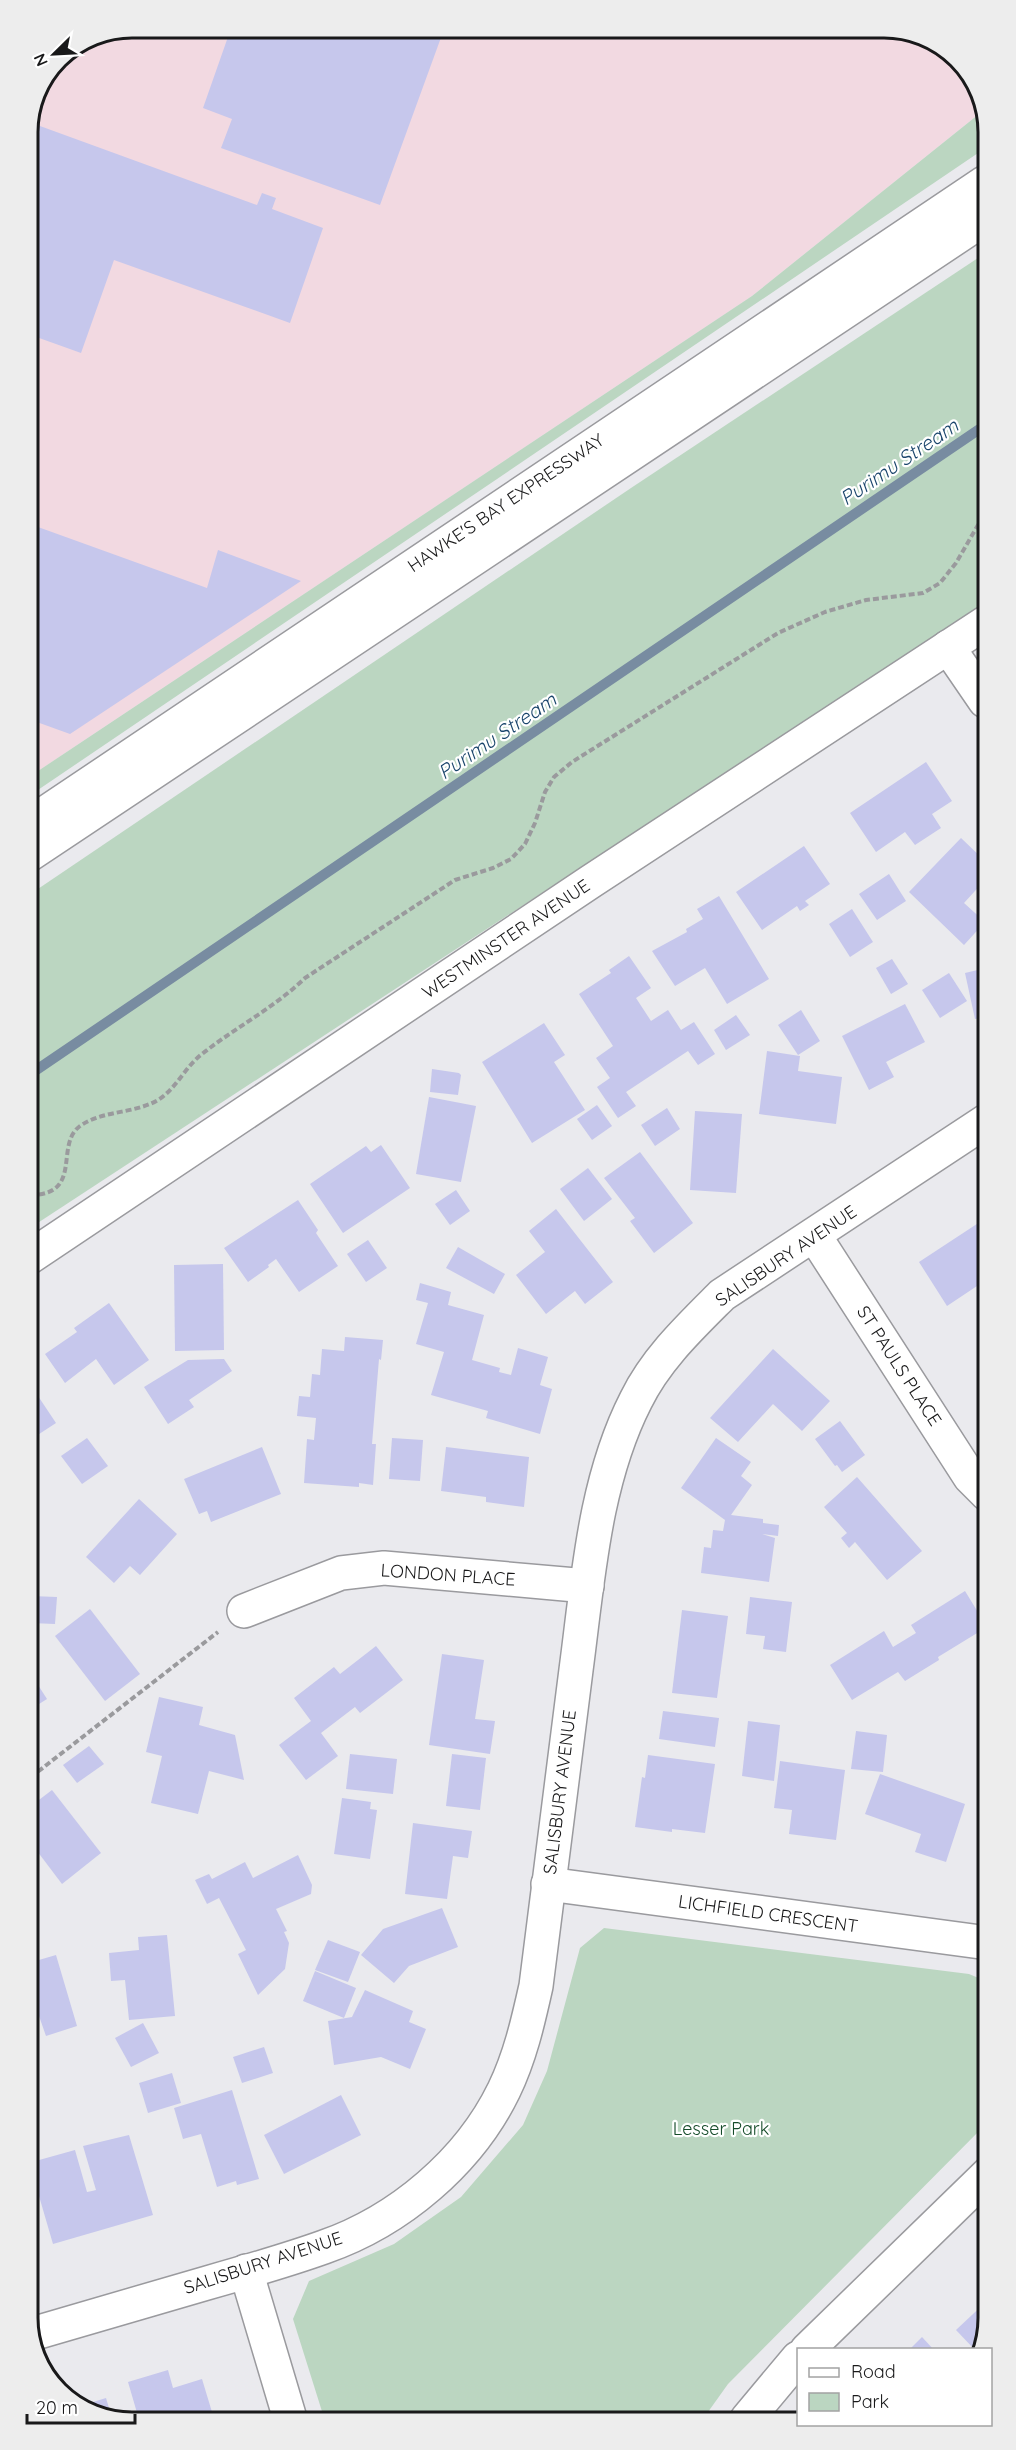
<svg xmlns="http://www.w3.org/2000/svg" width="1016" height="2450" font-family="Quicksand,sans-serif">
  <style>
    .industrial { fill: #f2d9e1 }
    .green { fill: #bbd6c1 }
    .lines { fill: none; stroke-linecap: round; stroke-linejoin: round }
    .stream { stroke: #788ca1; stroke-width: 10 }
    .building { fill: #c6c7ec }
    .minor-casing { stroke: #9a9a9e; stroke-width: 36 }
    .trunk-casing { stroke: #9a9a9e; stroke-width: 36 }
    .path { stroke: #9a9a9d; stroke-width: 4; stroke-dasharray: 6 3; stroke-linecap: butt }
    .minor { stroke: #fff; stroke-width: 33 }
    .trunk { stroke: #fff; stroke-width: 33 }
    .labels { text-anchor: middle; stroke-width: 4.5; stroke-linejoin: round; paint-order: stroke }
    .street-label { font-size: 18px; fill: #19191a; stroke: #fff }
    .park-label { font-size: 18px; fill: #144b29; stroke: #fff }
    .water-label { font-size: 20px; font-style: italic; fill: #19446b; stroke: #fff }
    .rim { fill: none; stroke: #19191a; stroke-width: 3 }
  </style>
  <rect width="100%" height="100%" fill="#eaeaee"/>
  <polygon class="industrial" points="892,27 948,49 984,98 984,110 752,296 29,777 27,125 58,57 92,35"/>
  <g class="green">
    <polygon points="984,110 984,149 29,796 29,777 752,296"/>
    <polygon points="984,254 985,603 30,1228 29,895 631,488"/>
    <polygon points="604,1928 969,1974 988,1982 989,2121 728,2384 703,2419 325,2421 293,2319 309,2281 394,2244 461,2197 523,2125 547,2071 580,1948"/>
  </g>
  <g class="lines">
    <polyline class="stream" points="29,1075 984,426"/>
  </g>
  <g class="building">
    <polygon points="443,32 380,205 221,148 232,119 203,108 229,34"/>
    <polygon points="29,122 257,205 262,193 276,198 272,209 323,228 290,323 114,260 81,353 28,334"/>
    <polygon points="38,527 207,588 218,550 301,581 70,734 34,721 29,734 28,554"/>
    <polygon points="926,762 952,801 932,814 941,828 915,845 905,832 876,852 850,813"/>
    <polygon points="961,838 985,861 985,880 964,903 985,922 964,945 909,892"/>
    <polygon points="804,846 830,884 805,901 809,905 800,911 797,906 762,930 736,892"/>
    <polygon points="889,874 906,901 877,920 859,894"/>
    <polygon points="719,896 769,979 727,1004 705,968 675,986 652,951 687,932 686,929 703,919 697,909"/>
    <polygon points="852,909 873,942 850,957 829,924"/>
    <polygon points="629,956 651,988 636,998 651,1021 668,1010 681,1030 694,1022 715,1054 698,1065 688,1051 626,1092 636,1106 618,1118 597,1087 610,1078 596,1058 613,1046 579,994 611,973 609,970"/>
    <polygon points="892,959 908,984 891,994 876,968"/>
    <polygon points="986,968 986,1017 975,1019 965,973"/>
    <polygon points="949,973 967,1001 940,1018 922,990"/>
    <polygon points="905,1004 925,1042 886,1062 894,1077 869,1090 842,1036"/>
    <polygon points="801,1010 820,1041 798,1055 778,1025"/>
    <polygon points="736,1015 750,1035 726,1050 714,1030"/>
    <polygon points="544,1023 565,1055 554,1062 585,1110 532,1143 482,1062"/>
    <polygon points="767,1051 800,1056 798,1071 842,1077 836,1124 759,1114"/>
    <polygon points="432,1069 459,1073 461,1075 458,1095 430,1092"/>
    <polygon points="429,1097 476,1106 461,1182 416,1174"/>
    <polygon points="597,1105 612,1126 592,1140 577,1119"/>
    <polygon points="667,1108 680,1129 655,1146 641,1125"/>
    <polygon points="695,1111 742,1114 736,1193 690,1190"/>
    <polygon points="381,1145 410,1188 343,1233 310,1184 366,1146 371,1152"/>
    <polygon points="640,1152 693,1223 654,1253 630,1221 635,1218 604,1178"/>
    <polygon points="588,1168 612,1199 584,1221 560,1189"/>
    <polygon points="456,1190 470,1211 450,1225 435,1204"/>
    <polygon points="298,1200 318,1230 316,1233 338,1266 299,1292 276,1259 268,1265 269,1267 248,1282 224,1248"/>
    <polygon points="556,1209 613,1282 585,1304 575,1291 546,1314 516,1275 545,1252 529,1231"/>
    <polygon points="986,1218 986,1280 947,1306 919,1262"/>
    <polygon points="368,1240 387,1268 366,1282 347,1254"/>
    <polygon points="458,1247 505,1274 494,1294 446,1268"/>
    <polygon points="223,1264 224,1350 175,1351 174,1265"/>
    <polygon points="420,1283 451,1292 448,1305 484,1315 472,1360 500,1368 499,1372 511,1375 518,1348 548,1357 540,1385 552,1389 540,1434 486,1418 488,1411 431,1395 444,1352 416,1344 428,1303 416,1300"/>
    <polygon points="109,1303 149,1360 114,1385 96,1359 65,1383 45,1354 77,1332 74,1328"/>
    <polygon points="345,1337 383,1340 381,1360 379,1359 372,1444 376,1444 373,1485 359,1483 359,1487 304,1483 307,1439 314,1440 316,1418 297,1416 299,1396 310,1397 312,1374 320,1375 322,1349 344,1351"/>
    <polygon points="773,1349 830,1401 802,1431 773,1404 738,1442 710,1418"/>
    <polygon points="224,1359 232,1371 189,1400 194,1407 168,1424 144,1387 188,1360"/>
    <polygon points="30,1384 56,1423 30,1440"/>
    <polygon points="840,1421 865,1455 842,1472 837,1465 835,1466 815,1439"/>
    <polygon points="87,1438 108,1466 82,1484 61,1456"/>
    <polygon points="392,1438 423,1440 420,1481 389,1479"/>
    <polygon points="716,1438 751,1462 741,1476 752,1485 731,1515 763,1519 763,1523 779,1525 778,1536 762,1534 775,1538 769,1582 701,1573 704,1547 711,1548 713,1530 723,1531 725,1520 681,1488"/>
    <polygon points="262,1447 281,1494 211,1522 207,1511 199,1514 184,1479"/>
    <polygon points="446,1447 529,1457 524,1507 486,1502 486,1497 441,1491"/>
    <polygon points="857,1477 922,1551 887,1580 855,1542 849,1548 841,1538 847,1533 824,1507"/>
    <polygon points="139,1499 177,1534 140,1575 130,1566 114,1583 86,1557"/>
    <polygon points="965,1591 987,1627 938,1657 939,1660 905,1681 898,1672 852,1700 830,1665 884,1631 893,1647 916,1633 911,1625"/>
    <polygon points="31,1596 57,1597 55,1624 31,1623"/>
    <polygon points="750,1597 792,1602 786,1652 763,1649 765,1636 746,1634"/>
    <polygon points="90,1609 140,1674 105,1701 55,1636"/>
    <polygon points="682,1610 728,1616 717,1698 672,1693"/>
    <polygon points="376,1646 403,1680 360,1713 355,1707 321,1733 338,1756 306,1780 279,1745 311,1721 294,1698 334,1667 340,1674"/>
    <polygon points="442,1654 484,1660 475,1719 495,1721 490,1754 429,1745"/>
    <polygon points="31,1674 47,1699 31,1709"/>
    <polygon points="159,1697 203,1707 199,1725 235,1735 244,1780 209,1771 198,1814 151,1803 162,1756 146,1752"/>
    <polygon points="663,1711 719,1718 715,1747 659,1739"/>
    <polygon points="748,1721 780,1725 774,1781 742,1776"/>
    <polygon points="856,1731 887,1735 883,1772 851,1769"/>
    <polygon points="89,1746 104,1764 77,1783 63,1765"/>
    <polygon points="350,1754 397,1759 393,1794 346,1789"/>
    <polygon points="452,1754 486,1758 480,1810 446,1806"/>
    <polygon points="648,1755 715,1764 705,1833 672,1829 672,1832 635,1827 642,1777 645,1778"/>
    <polygon points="780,1761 845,1770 836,1840 789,1834 792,1810 774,1808"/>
    <polygon points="880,1774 965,1804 946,1862 915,1852 921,1834 865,1814"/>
    <polygon points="52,1790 101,1853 62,1884 31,1843 31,1806"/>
    <polygon points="342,1798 371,1802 370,1809 377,1810 370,1859 334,1854"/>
    <polygon points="988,1821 988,1836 981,1833"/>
    <polygon points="413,1823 472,1831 468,1858 453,1856 447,1899 405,1894"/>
    <polygon points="298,1855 312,1885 311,1894 276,1909 287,1931 284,1932 289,1943 285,1969 258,1995 238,1954 246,1950 219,1898 207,1904 195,1880 209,1874 212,1879 245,1862 253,1878"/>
    <polygon points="442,1908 458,1947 409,1966 394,1983 361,1955 383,1929"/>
    <polygon points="167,1935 175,2016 129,2020 125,1980 111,1981 109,1953 139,1950 138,1937"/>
    <polygon points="328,1940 360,1952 348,1982 315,1970"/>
    <polygon points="56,1955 77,2026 46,2036 39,2016 32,2018 32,1962"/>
    <polygon points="315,1971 356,1988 344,2018 303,2001"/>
    <polygon points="365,1990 413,2011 409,2022 426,2029 410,2069 381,2057 334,2065 328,2021 352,2017"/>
    <polygon points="143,2023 159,2053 131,2067 115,2038"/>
    <polygon points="264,2047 273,2073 242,2083 233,2057"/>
    <polygon points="172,2073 181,2103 148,2113 139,2083"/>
    <polygon points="232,2090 259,2179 237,2185 236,2181 217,2187 201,2134 183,2139 174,2108"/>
    <polygon points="341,2095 361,2135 284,2174 264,2135"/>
    <polygon points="129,2135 153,2215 53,2244 32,2172 32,2162 75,2150 87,2192 92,2191 96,2190 83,2146"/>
    <polygon points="989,2299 989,2319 979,2350 975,2350 956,2330"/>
    <polygon points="922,2337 934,2350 909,2350"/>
    <polygon points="168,2370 173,2388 202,2379 215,2422 140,2423 128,2382"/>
    <polygon points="106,2398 112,2418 80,2406"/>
  </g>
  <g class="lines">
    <g class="minor-casing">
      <g id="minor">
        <polyline points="948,647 985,701"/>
        <polyline points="814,1235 970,1477 987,1494"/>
        <polyline points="30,1257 590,882 985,623"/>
        <polyline points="244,1611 341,1573 384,1568 587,1586"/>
        <polyline points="548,1884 988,1943"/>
        <polyline points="246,2271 291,2422"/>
        <path d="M32,2334C90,2317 148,2300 207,2283C246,2272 285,2261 324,2247C399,2221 469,2162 504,2090C520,2057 528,2022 536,1986C549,1881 562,1776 576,1670C588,1580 594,1482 636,1400C656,1359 690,1327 722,1295L986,1121"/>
        <polyline points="807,2350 989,2173"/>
        <polyline points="747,2419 798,2358"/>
      </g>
    </g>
    <g class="trunk-casing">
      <g id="trunk">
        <polyline points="29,824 984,183"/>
        <polyline points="29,855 984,219"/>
      </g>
    </g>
    <g class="path">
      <path d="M30,1195C84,1195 54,1145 80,1126C103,1110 134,1114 158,1100C176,1089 185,1067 202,1054C236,1027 274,1008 305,978L455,880L493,868L511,859L525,844L535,823L545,792L554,777L572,762L778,633L825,612L866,600L923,593L940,583L956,563L978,525L985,521"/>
      <polyline points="31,1777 218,1632"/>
    </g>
    <use href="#minor" class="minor"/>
    <use href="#trunk" class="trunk"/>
  </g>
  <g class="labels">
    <g class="street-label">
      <text transform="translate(506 503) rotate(-34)" y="6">HAWKE'S BAY EXPRESSWAY</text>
      <text transform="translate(506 939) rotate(-34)" y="6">WESTMINSTER AVENUE</text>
      <text transform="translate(786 1256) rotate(-34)" y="6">SALISBURY AVENUE</text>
      <text transform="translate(899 1366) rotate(57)" y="6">ST PAULS PLACE</text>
      <text transform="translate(448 1575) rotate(4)" y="6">LONDON PLACE</text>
      <text transform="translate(560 1792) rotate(-83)" y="6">SALISBURY AVENUE</text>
      <text transform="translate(768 1914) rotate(8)" y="6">LICHFIELD CRESCENT</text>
      <text transform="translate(263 2263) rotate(-18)" y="6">SALISBURY AVENUE</text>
    </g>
    <g class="park-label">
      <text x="721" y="2135">Lesser Park</text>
    </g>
    <g class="water-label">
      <text transform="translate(899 462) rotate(-34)" y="7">Purimu Stream</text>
      <text transform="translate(497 736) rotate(-34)" y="7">Purimu Stream</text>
    </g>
  </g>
  <path d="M0 0H1016V2450H0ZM132 38H884A94 94 0 0 1 978 132V2318A94 94 0 0 1 884 2412H132A94 94 0 0 1 38 2318V132A94 94 0 0 1 132 38Z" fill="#ededed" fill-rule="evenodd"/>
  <path class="rim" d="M132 38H884A94 94 0 0 1 978 132V2318A94 94 0 0 1 884 2412H132A94 94 0 0 1 38 2318V132A94 94 0 0 1 132 38Z"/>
  <rect x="797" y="2348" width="195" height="78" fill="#ffffff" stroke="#a3a3a3" stroke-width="1.5"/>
  <rect x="809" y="2368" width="30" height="9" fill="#ffffff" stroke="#a3a3a3" stroke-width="1.5"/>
  <text x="851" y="2378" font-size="18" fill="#19191a">Road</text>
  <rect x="809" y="2393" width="30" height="18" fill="#bbd6c1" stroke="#a3a3a3" stroke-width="1.5"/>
  <text x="851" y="2408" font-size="18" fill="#19191a">Park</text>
  <g transform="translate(54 54) rotate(246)" stroke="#ffffff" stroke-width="4.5" paint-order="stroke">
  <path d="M0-4.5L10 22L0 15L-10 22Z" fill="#19191a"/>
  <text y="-9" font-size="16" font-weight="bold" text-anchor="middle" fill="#19191a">N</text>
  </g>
  <path d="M27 2414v9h108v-9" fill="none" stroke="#19191a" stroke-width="3"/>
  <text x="36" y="2414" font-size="18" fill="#19191a" stroke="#ffffff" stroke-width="4.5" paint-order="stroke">20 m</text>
</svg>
